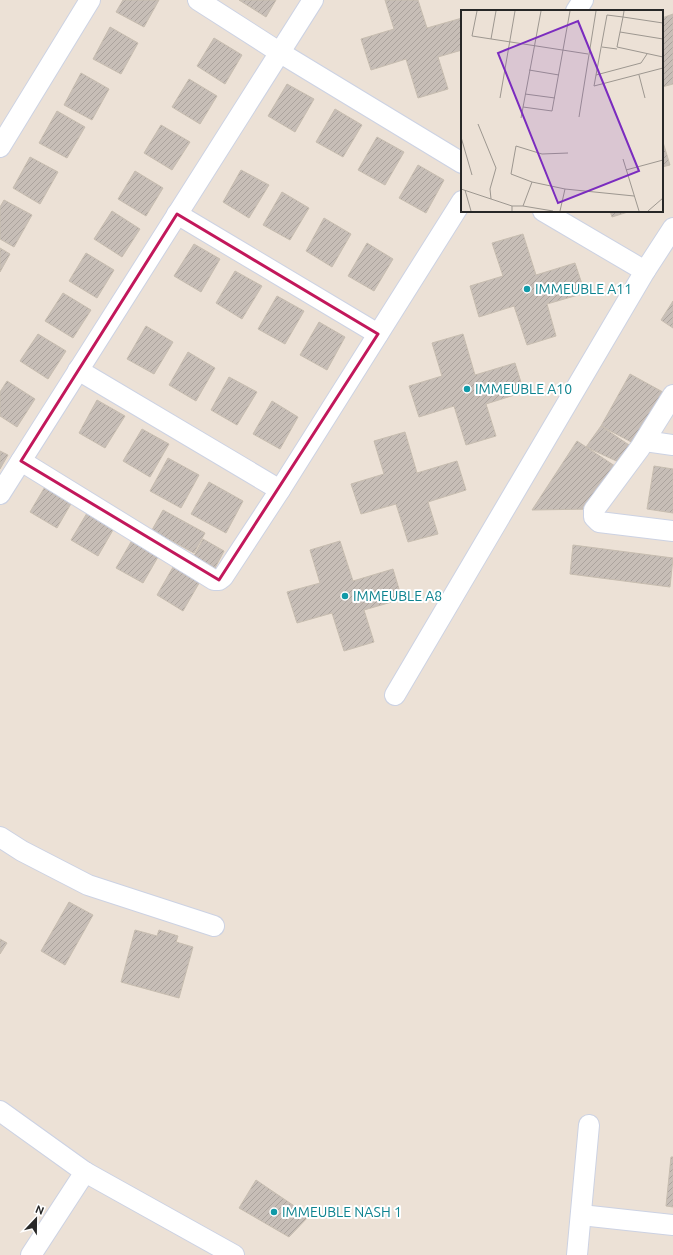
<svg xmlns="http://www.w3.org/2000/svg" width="673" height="1255" font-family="Ubuntu,sans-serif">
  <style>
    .building { fill: url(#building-hatch); stroke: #c7bdb0 }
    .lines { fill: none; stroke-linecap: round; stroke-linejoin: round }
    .street-casing { stroke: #ccd2e3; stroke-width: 22 }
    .street { stroke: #fff; stroke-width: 20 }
    .marked { fill: none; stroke: #c2185b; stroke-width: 3; stroke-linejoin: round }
    .culture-dot { fill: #0f9aa8; stroke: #fff; stroke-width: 1.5 }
    .labels { text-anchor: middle; stroke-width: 4; stroke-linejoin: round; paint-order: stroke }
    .culture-label { font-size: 14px; fill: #0d838f; stroke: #fff; text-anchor: start }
    .inset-road { fill: none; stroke: #9d9790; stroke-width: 1 }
    .view { fill: #7b2cbf; fill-opacity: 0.15; stroke: #7b2cbf; stroke-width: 2 }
    .inset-edge { fill: none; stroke: #272727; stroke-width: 2 }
  </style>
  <defs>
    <pattern id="building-hatch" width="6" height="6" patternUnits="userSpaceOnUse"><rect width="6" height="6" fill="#c7beb7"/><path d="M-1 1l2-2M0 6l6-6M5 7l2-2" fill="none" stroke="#aba39d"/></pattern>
  </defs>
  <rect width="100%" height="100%" fill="#ece1d6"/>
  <g class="building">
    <polygon points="123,0 159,0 144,27 116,12"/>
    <polygon points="239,0 276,0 266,17"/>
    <polygon points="385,0 418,0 427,28 462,18 462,50 438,57 448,89 418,98 406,59 371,70 361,39 394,29"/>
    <polygon points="673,14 673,84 662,87 662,54 664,53 662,48 662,18"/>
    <polygon points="110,27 138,43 121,74 93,59"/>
    <polygon points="214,38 242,55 225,84 197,66"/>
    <polygon points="81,73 109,89 92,120 64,105"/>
    <polygon points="189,79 217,96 200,124 172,107"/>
    <polygon points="287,84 314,99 295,132 268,116"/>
    <polygon points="335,109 362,125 343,157 316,142"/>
    <polygon points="57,111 85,127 67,158 39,143"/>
    <polygon points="161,125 190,142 172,170 144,153"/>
    <polygon points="377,137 404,152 385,185 358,170"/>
    <polygon points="662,139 670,165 662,167"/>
    <polygon points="30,157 58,172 40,204 13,188"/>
    <polygon points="418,165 444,180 426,213 399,198"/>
    <polygon points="241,170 269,185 249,218 223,202"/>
    <polygon points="135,171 163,188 146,216 118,199"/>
    <polygon points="282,192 309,208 290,240 263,225"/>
    <polygon points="4,200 32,215 14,247 0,239 0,207"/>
    <polygon points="112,211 140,229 122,257 94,239"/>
    <polygon points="610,211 631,211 612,217"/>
    <polygon points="324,218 351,234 332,267 306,251"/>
    <polygon points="523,234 536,275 575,263 585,293 547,304 556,336 527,345 514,306 479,317 470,286 503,276 492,243"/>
    <polygon points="367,243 393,259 374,291 348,276"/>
    <polygon points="194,244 220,259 201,292 174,276"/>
    <polygon points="0,248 10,254 0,272"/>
    <polygon points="86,253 114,270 97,298 69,281"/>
    <polygon points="235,271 262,286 242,319 216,303"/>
    <polygon points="63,293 91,310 73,338 45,321"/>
    <polygon points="277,296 304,311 285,344 258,329"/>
    <polygon points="673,301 673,328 661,320"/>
    <polygon points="319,322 345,337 327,370 300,355"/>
    <polygon points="146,326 173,342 154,374 127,359"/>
    <polygon points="38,334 66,351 48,379 20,361"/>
    <polygon points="463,334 475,375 515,363 524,392 486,404 496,436 466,445 454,406 419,417 409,386 442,376 432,343"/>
    <polygon points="188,352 215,368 196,401 169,385"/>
    <polygon points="630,374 670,396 637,445 601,426"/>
    <polygon points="229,377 257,392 237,425 211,410"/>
    <polygon points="7,381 35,399 17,427 0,416 0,392"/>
    <polygon points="97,400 125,416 105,448 79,433"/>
    <polygon points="272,401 298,417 280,449 253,434"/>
    <polygon points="601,426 635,449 625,465 586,447"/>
    <polygon points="142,429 169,444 150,477 123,461"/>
    <polygon points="405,432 417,473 457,461 466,490 428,502 438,534 408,542 396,504 361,514 351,484 384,474 374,441"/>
    <polygon points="577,441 621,470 593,509 532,510"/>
    <polygon points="0,451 8,455 0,469"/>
    <polygon points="168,458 199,475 181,508 150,491"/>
    <polygon points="654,466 673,469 673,513 647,509"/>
    <polygon points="49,480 76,495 57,528 30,512"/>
    <polygon points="209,482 243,501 226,533 191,514"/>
    <polygon points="90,508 117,523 98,556 71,540"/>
    <polygon points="163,510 205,533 194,553 152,530"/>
    <polygon points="135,535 162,550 143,583 116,568"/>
    <polygon points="203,539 224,551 215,568 194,556"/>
    <polygon points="340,541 353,581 393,569 402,599 364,610 374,642 344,651 332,613 297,623 287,592 320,583 310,550"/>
    <polygon points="573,545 673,558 670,587 570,574"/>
    <polygon points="176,562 202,578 183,611 157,595"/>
    <polygon points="69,902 93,915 65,965 41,951"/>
    <polygon points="135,930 157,936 159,930 178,936 176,942 193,947 179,998 121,982"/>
    <polygon points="0,939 7,943 0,954"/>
    <polygon points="671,1157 673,1157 673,1207 666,1206"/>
    <polygon points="256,1180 309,1216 289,1237 239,1208"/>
  </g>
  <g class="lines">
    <g class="street-casing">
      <g id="street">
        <polyline points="198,0 279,52 462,163"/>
        <polyline points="576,11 583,0"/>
        <polyline points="0,147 90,0"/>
        <polyline points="543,211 645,271"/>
        <polyline points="177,214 378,334"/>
        <polyline points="78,370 280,490"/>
        <polyline points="673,395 640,448 594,510 594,517 599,522 673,531"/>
        <polyline points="645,441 673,445"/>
        <polyline points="21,461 214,580 219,580 223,577 280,490 462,201"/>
        <polyline points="0,494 313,0"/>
        <polyline points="395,695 645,271 673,228"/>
        <polyline points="0,837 22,851 88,885 214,926"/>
        <polyline points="0,1111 85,1172 234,1255"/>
        <polyline points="581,1215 673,1225"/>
        <polyline points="31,1255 85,1172"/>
        <polyline points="577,1255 589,1125"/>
      </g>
    </g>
    <use href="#street" class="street"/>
  </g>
  <path class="marked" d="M177,214L378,334L219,580L21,461Z"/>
  <g class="culture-dot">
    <circle cx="527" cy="289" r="4"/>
    <circle cx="467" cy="389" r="4"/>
    <circle cx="345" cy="596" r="4"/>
    <circle cx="274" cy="1212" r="4"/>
  </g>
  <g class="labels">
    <g class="culture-label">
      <text x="535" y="294">IMMEUBLE A11</text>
      <text x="475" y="394">IMMEUBLE A10</text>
      <text x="353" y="601">IMMEUBLE A8</text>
      <text x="282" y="1217">IMMEUBLE NASH 1</text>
    </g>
  </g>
  <g transform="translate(461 10)">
    <rect width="202" height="202" fill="#ece1d6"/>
    <path class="inset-road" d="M16,1L11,26L127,44M163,1L162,7L146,5L133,76L202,58M202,13L162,7L156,37L202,47M159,22L202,29M30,29L35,1M141,37L156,39M68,60L98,65M135,65L180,53L186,44M178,65L184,88M64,84L94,88M39,88L54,1M62,97L91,101L109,1M118,107L135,1M60,108L80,1M17,114L35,158L29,179L30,189M0,127L11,165M162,149L178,201M165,160L202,150M71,172L50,164L55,136L81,144L107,143M0,179L51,196M4,180L10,201M62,196L71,172L104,179L173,186M51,201V196H62L92,201M99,201L104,179M187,201L202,188"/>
    <path class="view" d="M117,11L178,161L97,193L37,43Z"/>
    <rect width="202" height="202" class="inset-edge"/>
  </g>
  <g transform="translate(36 1219) rotate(22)" stroke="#ffffff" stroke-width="3" paint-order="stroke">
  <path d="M0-3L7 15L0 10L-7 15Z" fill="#272727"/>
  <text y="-6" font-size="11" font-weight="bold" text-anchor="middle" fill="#272727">N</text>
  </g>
</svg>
